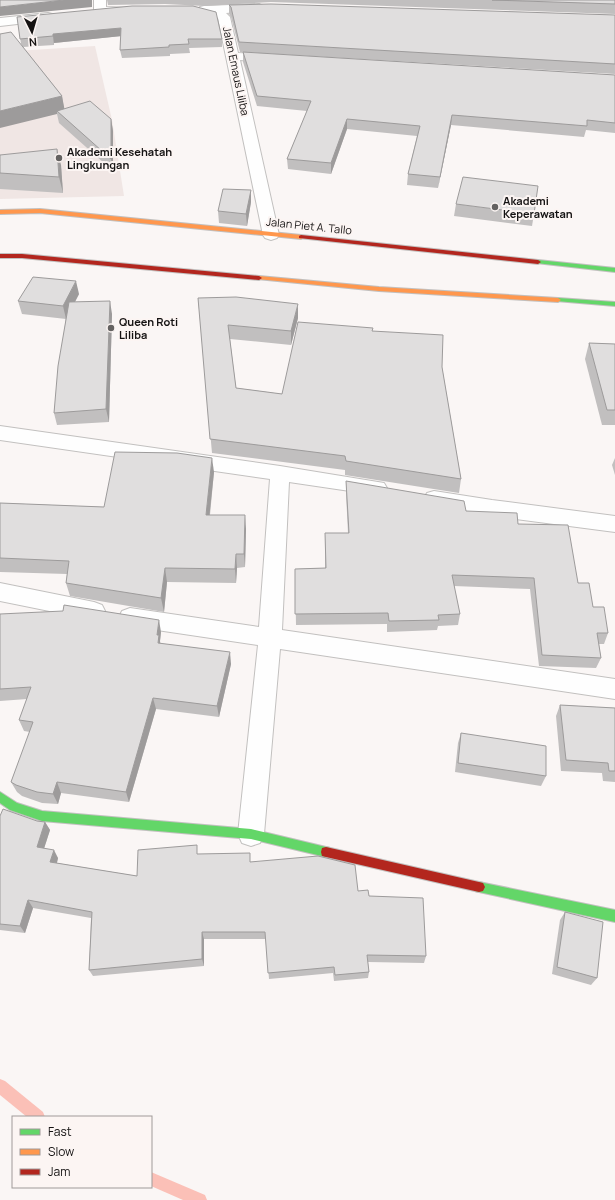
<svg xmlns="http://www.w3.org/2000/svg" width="615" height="1200" font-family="Manrope,sans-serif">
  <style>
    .built { fill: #f0e6e4 }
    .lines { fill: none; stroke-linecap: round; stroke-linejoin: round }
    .stream { fill: #fbc0b7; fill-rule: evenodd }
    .street-casing { stroke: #c2c0bf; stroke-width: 2 }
    .fast-casing { stroke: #c2c0bf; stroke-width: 2 }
    .slow-casing { stroke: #c2c0bf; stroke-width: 2 }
    .jam-casing { stroke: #c2c0bf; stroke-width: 2 }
    .street { fill: #fefefe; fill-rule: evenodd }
    .fast { fill: #63d668; fill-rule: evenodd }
    .slow { fill: #ff974d; fill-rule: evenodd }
    .jam { fill: #b3261e; fill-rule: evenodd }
    .wall { fill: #c1bfbf }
    .shaded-wall { fill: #9d9b9b }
    .building { fill: #e0dede; stroke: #9d9b9b }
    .poi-dot { fill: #646261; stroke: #fcf5f3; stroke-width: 1.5 }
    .labels { text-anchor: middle; stroke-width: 4; stroke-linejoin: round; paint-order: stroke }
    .far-street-label { font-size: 11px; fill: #141212; stroke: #fcf5f3 }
    .far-poi-label { font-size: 11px; font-weight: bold; fill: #141212; stroke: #fcf5f3; text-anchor: start }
  </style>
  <rect width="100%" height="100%" fill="#faf6f5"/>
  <polygon class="built" points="95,46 112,120 124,196 0,199 0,52"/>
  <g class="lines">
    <g class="stream">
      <polygon points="0,1079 5,1081 43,1112 45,1117 27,1117 0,1095"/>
      <polygon points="151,1172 205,1195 207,1200 183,1200 151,1186"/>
    </g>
    <g class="street-casing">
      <g id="street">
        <polygon points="94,0 106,0 106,7 132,8 134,11 132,14 128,15 96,14 94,11"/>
        <polygon points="259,4 263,6 265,8 263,10 226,13 230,17 238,53 274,55 278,56 280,59 278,62 274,63 240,60 279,235 277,238 271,240 265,238 263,235 218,18 200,13 198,10 200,7 204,6"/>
        <polygon points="48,13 52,14 54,17 52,20 0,26 0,18"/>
        <polygon points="0,426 280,466 384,483 387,488 384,493 377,495 289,482 282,630 615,679 615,699 280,649 264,834 260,843 251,846 242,843 238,834 258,645 130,626 122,623 119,617 122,611 130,608 259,627 270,479 0,440"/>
        <polygon points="434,491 492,500 615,516 615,532 492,516 427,503 424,498 427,493"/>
        <polygon points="0,583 94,602 102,605 105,611 102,617 94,620 0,601"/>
      </g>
    </g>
    <g class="fast-casing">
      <g id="fast">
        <polygon points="538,260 615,268 615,272 536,263 536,261"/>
        <polygon points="558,298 615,302 615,306 556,301 556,299"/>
        <polygon points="0,792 17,803 42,811 251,829 326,847 330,848 331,852 330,856 326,857 251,839 42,821 10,810 0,803"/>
        <polygon points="479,882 615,910 615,922 479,892 475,891 473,887 475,883"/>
      </g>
    </g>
    <g class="slow-casing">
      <g id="slow">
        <polygon points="40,209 301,235 304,237 301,239 40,213 0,214 0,210"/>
        <polygon points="259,276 379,287 558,298 561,300 558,302 379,291 257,279 257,277"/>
      </g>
    </g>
    <g class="jam-casing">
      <g id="jam">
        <polygon points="301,235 538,260 541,262 538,264 299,238 299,236"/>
        <polygon points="0,254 22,254 259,276 262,278 259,280 22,258 0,258"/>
        <polygon points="326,847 479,882 483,883 485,887 483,891 479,892 326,857 322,856 321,852 322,848"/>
      </g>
    </g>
    <use href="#street" class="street"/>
    <use href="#fast" class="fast"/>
    <use href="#slow" class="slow"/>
    <use href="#jam" class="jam"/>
  </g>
  <g class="wall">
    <polygon points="107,0 615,0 615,14 271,2 204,6 165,4 108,5"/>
    <polygon points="229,5 615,15 615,74 240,52 231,17 229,14"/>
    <polygon points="17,17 222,39 222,47 189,48 190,53 170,54 170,56 122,58 120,50 121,36 54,43 54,45 23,47 62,96 64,109 111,119 113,131 113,171 59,123 57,114 21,44"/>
    <polygon points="243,52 615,75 615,133 586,130 584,137 451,125 438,188 407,185 408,174 417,136 347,129 331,174 288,169 287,159 307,111 257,106 243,62"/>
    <polygon points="0,155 61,165 63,193 0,189"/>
    <polygon points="251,190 251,202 247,226 219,223 218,211"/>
    <polygon points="456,204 534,214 532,226 454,216"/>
    <polygon points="79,294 75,302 112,314 109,422 57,425 54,413 66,317 66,319 22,314 18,301"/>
    <polygon points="198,298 298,318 291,345 230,339 236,388 282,394 373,331 442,367 461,479 459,493 345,475 345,470 212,453"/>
    <polygon points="589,343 615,344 615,425 602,425 585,359"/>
    <polygon points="615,458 615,475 612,465"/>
    <polygon points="214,472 210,515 246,529 245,567 237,568 236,583 167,582 164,612 70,596 66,583 67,574 0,572 0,503 104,507"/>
    <polygon points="346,481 518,524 578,583 608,633 604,644 599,644 601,658 596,668 539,666 530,589 454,586 460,614 458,625 438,626 437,630 387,632 387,624 296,625 295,569 325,568 325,533 348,533 346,493"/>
    <polygon points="0,614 161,632 160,641 160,644 231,664 219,717 156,709 129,802 61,793 58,804 42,803 22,796 17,792 11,782 30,732 24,731 19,720 27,699 0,701"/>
    <polygon points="560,705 615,708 615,782 603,781 602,773 561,771 556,716"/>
    <polygon points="461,733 546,776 541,786 455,772 458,743"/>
    <polygon points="0,816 45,822 50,830 44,848 58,858 57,863 137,876 199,854 251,862 358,891 369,896 426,956 424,963 368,962 369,972 368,978 334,981 333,973 269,979 266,939 204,939 204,966 93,976 89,970 91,918 33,908 25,933 0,930"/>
    <polygon points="565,912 597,978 591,985 552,974 560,920"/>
  </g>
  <g class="shaded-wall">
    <polygon points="64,0 92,0 92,7 0,16 0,7"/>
    <polygon points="121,28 122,36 54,43 54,45 53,36 53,34"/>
    <polygon points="62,96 65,112 57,111 57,114 0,128 0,111"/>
    <polygon points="452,115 451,125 438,188 440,177"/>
    <polygon points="111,119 113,131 113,171 111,159"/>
    <polygon points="347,119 347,129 331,174 331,163"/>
    <polygon points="57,149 61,165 63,193 59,177"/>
    <polygon points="251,190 251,202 247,226 246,214"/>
    <polygon points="76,281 79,294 66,319 63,306"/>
    <polygon points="110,301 112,314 109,422 106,409"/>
    <polygon points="298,304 298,318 291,345 291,331"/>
    <polygon points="212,458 214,472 208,529 206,515"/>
    <polygon points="245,515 246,529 245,567 244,554"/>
    <polygon points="236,554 237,568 236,583 235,569"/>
    <polygon points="165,568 167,582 164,612 161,598"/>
    <polygon points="159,620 161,632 160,641 161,647 161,655 157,635"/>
    <polygon points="230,652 231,664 219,717 217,706"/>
    <polygon points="153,698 156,709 129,802 126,792"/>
    <polygon points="57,782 61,793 58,804 53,794"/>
    <polygon points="45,822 50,830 42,855 37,847"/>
    <polygon points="54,850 58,858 55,870 50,862"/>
    <polygon points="28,900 33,908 25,933 20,926"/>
    <polygon points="202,932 204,939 204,966 202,959"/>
  </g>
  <g class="building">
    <polygon points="0,0 64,0 0,7"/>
    <polygon points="492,0 615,0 615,4"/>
    <polygon points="271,4 615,15 615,64 239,42 231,7 229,5"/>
    <polygon points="132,6 193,6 216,12 222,39 188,39 189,44 169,45 169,47 120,50 121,28 53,34 53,36 20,39 17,17"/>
    <polygon points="11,32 62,96 0,111 0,34"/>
    <polygon points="243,52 615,75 615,123 587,120 587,126 452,115 440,177 408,174 420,126 347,119 331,163 287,159 311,101 257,96"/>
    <polygon points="90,101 111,119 111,159 57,111"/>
    <polygon points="57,149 59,177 0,173 0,155"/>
    <polygon points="463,177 538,186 534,214 456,204"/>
    <polygon points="223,189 251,190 246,214 218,211"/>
    <polygon points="33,277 76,281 63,306 18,301"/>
    <polygon points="236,297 298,304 291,331 228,325 236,388 282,394 298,322 373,328 372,331 443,335 442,367 461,479 346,461 345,456 210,439 198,298"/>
    <polygon points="110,301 106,409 54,413 58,366 69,302"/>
    <polygon points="589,343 615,344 615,410 607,410"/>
    <polygon points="115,452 177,453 212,458 206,515 245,515 244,554 236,554 235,569 165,568 161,598 66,583 69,561 0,558 0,503 104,507"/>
    <polygon points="346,481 464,501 466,511 517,513 518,524 568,525 578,583 589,583 593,607 604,607 608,633 597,633 601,658 542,655 534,578 452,575 460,614 438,615 439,620 389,621 388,613 295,614 295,569 326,568 325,533 349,533"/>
    <polygon points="64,605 159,620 157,635 159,635 158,643 230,652 217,706 153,698 126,792 57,782 53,794 37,792 16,785 11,782 33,722 19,720 31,687 0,689 0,614 63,611"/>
    <polygon points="560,705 615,708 615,771 609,771 608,763 566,760"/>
    <polygon points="461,733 546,746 546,776 458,763"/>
    <polygon points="3,809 37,821 45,822 37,847 54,850 50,862 137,876 138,850 197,845 197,854 250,853 250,862 318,856 355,865 358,891 368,890 369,896 423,898 426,956 367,955 369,972 335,975 334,967 268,973 265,932 202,932 202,959 89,970 92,912 28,900 20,926 0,924 0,816"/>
    <polygon points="565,912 603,922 597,978 557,967"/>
  </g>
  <g class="poi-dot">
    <circle cx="59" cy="158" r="4"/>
    <circle cx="495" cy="207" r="4"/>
    <circle cx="111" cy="328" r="4"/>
  </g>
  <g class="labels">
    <g class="far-street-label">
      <text transform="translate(236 71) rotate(78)" y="4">Jalan Emaus Liliba</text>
      <text transform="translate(309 226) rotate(6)" y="4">Jalan Piet A. Tallo</text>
    </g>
    <g class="far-poi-label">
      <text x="67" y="156">Akademi Kesehatah<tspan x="67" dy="13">Lingkungan</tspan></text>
      <text x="503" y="205">Akademi<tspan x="503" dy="13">Keperawatan</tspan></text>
      <text x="119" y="326">Queen Roti<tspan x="119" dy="13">Liliba</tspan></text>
    </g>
  </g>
  <rect x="12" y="1116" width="140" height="72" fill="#fcf5f3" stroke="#9f9a99"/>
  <rect x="20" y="1129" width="20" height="6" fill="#63d668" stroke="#9f9a99"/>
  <text x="48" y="1136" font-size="12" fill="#141212">Fast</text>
  <rect x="20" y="1149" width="20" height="6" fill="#ff974d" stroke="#9f9a99"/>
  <text x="48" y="1156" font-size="12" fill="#141212">Slow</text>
  <rect x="20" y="1169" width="20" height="6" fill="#b3261e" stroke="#9f9a99"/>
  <text x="48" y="1176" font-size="12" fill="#141212">Jam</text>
  <g transform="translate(32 32) rotate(175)" stroke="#fcf5f3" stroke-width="3" paint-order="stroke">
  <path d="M0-3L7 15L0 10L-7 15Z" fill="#141212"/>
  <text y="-6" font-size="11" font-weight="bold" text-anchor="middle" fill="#141212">N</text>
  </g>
</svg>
